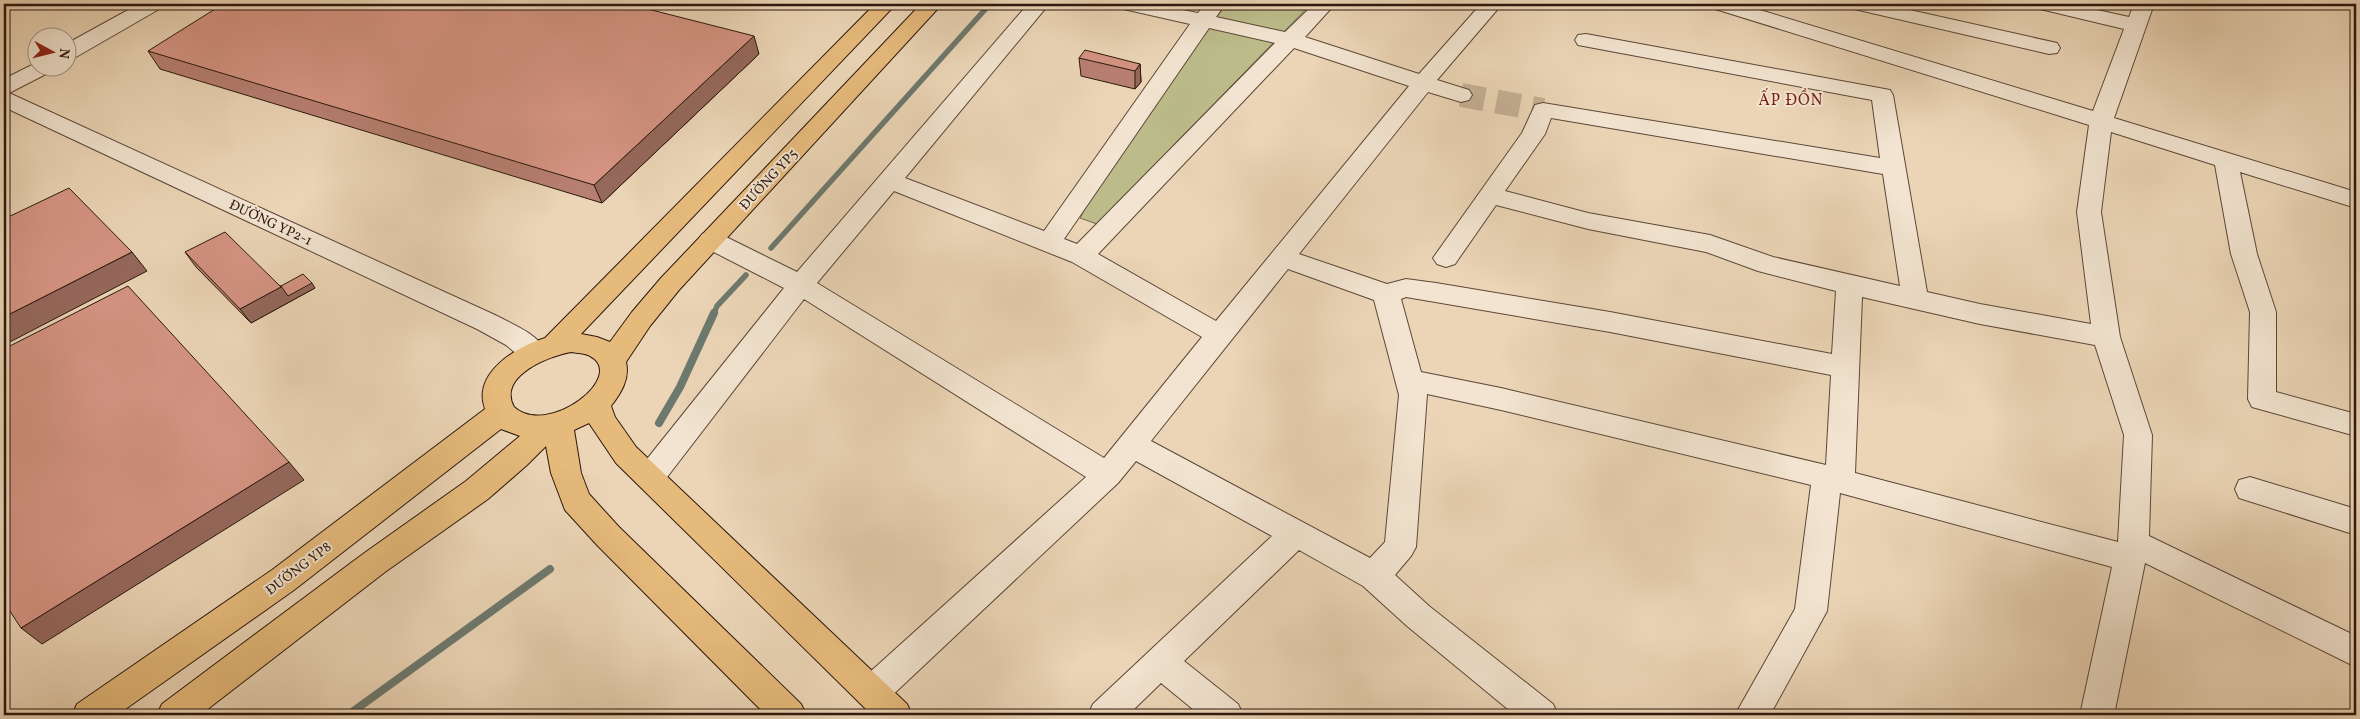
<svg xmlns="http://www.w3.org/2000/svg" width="2360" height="719" font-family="Vollkorn,serif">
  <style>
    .green { fill: #bcbc8b; stroke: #746a4c }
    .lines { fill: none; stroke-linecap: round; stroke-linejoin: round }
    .stream-far1 { stroke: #6d796e; stroke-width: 5.5 }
    .stream { stroke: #6d796e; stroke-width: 8 }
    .minor-tunnel { stroke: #c5af94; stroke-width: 24; stroke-dasharray: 24 12; stroke-linecap: butt }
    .minor-casing { stroke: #5c4738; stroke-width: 2 }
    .major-casing { stroke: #2c180e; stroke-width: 2 }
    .minor { fill: #f2e4d0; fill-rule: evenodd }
    .major { fill: #e6ba7b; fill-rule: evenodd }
    .wall { fill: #b77f71; stroke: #2c180e }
    .shaded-wall { fill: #95685c; stroke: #2c180e }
    .building { fill: #d59483; stroke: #2c180e }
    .labels { text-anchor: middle; stroke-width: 4; stroke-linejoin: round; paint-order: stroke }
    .street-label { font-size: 14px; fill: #2c180e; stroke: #f2e4d0 }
    .quarter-label { font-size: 16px; letter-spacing: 1px; fill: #7a1f14; stroke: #f2e4d0 }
  </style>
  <rect width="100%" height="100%" fill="#ebd5b6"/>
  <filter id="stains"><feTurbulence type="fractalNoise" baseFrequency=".004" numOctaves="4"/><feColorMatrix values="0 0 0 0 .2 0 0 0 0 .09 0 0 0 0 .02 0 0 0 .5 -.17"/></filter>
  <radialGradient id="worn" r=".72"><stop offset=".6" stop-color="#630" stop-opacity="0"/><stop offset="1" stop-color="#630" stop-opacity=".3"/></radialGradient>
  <polygon class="green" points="1226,4 1311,4 1097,224 1080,218 1094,192"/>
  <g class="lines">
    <g class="stream-far1">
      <polyline points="771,248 990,4"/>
      <polyline points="713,315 717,306 746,275"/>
    </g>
    <g class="stream">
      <polyline points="659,423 680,387 714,313"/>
      <polyline points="348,715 550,569"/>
    </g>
    <polyline class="minor-tunnel" points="1461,95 1543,110"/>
    <g class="minor-casing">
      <g id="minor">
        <polygon points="139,4 164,4 161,8 76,57 68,58 68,43"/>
        <path d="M1028,4H1049L905,178L1044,231L1190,24L1119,8L1116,4H1153L1198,13L1205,4H1221L1223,7L1216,17L1285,32L1314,4H1335L1305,37L1419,74L1481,4H1502L1437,80L1469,90L1472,95L1469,100L1461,102L1428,92L1299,254L1387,284L1406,279L1436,283L1610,312L1832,354L1836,291L1758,271L1706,252L1588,229L1496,205L1455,264L1446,267L1437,264L1433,258L1522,133L1535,105L1543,103L1880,158L1872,100L1578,45L1575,40L1578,35L1586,34L1890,90L1893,95L1927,292L1980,304L2091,324L2077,212L2089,125L1712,8L1709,4H1740L2093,111L2124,29L2036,8L2033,4H2070L2129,17L2134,4H2154L2114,118L2356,192V208L2240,172L2257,254L2276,312V392L2356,414V436L2252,407L2248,399L2250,312L2231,254L2215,165L2111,132L2101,212L2120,337L2152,435L2149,536L2356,636V667L2145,563L2114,715H2080L2112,567L1840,493L1827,611L1770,715H1735L1795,609L1811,485L1501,410L1427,394L1416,547L1411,556L1395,575L1429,606L1553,704L1558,715H1515L1407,626L1363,586L1299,550L1184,661L1238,704L1243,715H1200L1161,683L1128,715H1088L1093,704L1272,536L1136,461L1118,483L884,703L872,707L860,703L855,692L860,681L1086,477L804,299L661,485L650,489L639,485L635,477L639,469L784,288L702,246L698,240L702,234L711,231L720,234L797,272ZM1209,28L1275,43L1077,244L1064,239ZM1294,48L1409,86L1216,321L1098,254ZM1551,118L1883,174L1900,286L1773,257L1710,235L1588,213L1505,191L1545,134ZM894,191L1072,262L1202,337L1104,458L817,283ZM1288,269L1374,300L1399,395L1385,542L1370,558L1151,441ZM1406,297L1610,332L1831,375L1826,465L1501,388L1421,372L1401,299ZM1862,297L1980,324L2095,345L2124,435L2118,542L1855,473Z"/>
        <polygon points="1847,4 1883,4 2057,43 2060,48 2057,53 2049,54 1850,8"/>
        <path d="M38,62V68H51L48,73L9,93L495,315C514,325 536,333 547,352L543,359L533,362L523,359L506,345L477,329L4,107V79Z"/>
        <polygon points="2250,477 2356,509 2356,535 2239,498 2235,489 2239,480"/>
      </g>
    </g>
    <g class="major-casing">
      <path id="major" d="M875,4H896L581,334L597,337L610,342L632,312L661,278L921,4H942L679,290L650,326L626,362C630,379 621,393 611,406L615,417L636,447L907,704L912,715H872L616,463L589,423L574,430L581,473L589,494L619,527L801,704L806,715H766L597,545L565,510L551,473L546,446L527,465L488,499L385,572L200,715H157L162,704L363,554L466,481L520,436L501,429L294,590L117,715H72L77,704L272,570L485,409C472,373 516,347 545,338ZM571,352C577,353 585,353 590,356C628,376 548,438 514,407C497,376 549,356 571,352Z"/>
    </g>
    <use href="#minor" class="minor"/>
    <use href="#major" class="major"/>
  </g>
  <g class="wall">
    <polygon points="148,51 759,54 602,203 160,69"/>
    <polygon points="1079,58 1140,64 1141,82 1135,89 1081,76"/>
    <polygon points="185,252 281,286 315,288 251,323 196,267"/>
  </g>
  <g class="shaded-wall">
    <polygon points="754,36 759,54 602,203 594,185"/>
    <polygon points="1140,64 1141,82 1135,89 1135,71"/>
    <polygon points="132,252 147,271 4,345 4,317"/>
    <polygon points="312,283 315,288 251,323 240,309 281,287"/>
    <polygon points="289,462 304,480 42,644 21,628"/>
  </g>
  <g class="building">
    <polygon points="223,4 628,4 754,36 594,185 148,51"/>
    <polygon points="1085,50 1140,64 1135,71 1079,58"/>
    <polygon points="69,188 132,252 4,317 4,219"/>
    <polygon points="225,232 281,287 240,309 185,252"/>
    <polygon points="303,274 312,283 288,296 281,286"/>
    <polygon points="128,286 289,462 21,628 4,602 4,525 9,522 4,514 4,349"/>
  </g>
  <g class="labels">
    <g class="street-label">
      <text transform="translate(768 179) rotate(-47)" y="5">ĐƯỜNG YP5</text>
      <text transform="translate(271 222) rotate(25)" y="5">ĐƯỜNG YP2-1</text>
      <text transform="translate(298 568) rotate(-37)" y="5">ĐƯỜNG YP8</text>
    </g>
    <g class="quarter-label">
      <text x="1791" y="105">ẤP ĐỒN</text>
    </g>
  </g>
  <rect width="2360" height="719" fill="none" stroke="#ebd5b6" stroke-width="20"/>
  <rect x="5" y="5" width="2350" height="709" fill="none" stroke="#2c180e" stroke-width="2.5"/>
  <rect x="10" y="10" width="2340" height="699" fill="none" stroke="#2c180e"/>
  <g transform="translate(52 52) rotate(97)"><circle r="24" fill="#f2e4d0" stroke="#a39282"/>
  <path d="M0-4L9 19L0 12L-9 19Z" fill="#8f2418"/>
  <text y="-8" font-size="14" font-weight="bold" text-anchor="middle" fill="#2c180e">N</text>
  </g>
  <rect width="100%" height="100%" filter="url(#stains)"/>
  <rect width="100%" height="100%" fill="url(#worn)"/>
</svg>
